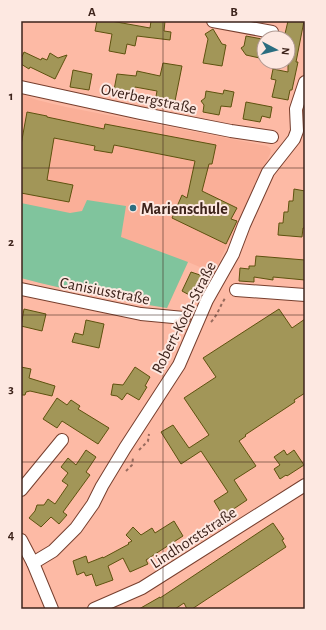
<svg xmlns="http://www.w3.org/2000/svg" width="326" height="630" font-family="'Alegreya Sans',sans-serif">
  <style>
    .built { fill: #faaf98 }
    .green { fill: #80c49d }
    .building { fill: #a29658; stroke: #5e520f }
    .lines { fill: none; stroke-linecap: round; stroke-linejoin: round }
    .minor-casing { stroke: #773f2e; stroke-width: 14 }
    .path { stroke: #976a5c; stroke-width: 2; stroke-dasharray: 3 3; stroke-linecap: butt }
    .minor { stroke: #fff; stroke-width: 12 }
    .grid { fill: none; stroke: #3d231b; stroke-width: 1; stroke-opacity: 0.55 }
    .poi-dot { fill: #2b6e80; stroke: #fde8e1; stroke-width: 1.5 }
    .labels { text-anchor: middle; stroke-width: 4; stroke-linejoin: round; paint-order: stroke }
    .street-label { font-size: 16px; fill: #3d231b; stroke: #fde8e1 }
    .poi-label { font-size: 16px; font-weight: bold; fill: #3d231b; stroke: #fde8e1; text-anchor: start }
    .neatline { fill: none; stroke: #3d231b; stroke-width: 1.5 }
    .grid-label { font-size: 13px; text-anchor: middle; font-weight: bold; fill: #3d231b }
  </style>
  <rect width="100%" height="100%" fill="#fdbaa5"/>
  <polygon class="built" points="21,94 37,100 66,107 267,146 271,149 270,154 214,273 188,262 167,308 116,300 82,293 21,278"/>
  <path class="green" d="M87,200L126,206L121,237L188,262L167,308C118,300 69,291 21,278V203L70,213L82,211Z"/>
  <g class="building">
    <polygon points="97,21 111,21 150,28 151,21 165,21 164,31 171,32 170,40 137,36 135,46 127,44 125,54 109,51 112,34 95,31"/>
    <polygon points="288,21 304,21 296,62 298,62 292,90 290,90 288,100 272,97 276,80 271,79 273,69 288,72 288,38 284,38"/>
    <polygon points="213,29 222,44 226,45 222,66 203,63 208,39 205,34"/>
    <polygon points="246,36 262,39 260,45 264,47 264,59 246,55 241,48 244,46"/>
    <polygon points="24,52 41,60 42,58 47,60 50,53 58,58 67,55 55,79 30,67 29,69 21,64 21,59"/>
    <polygon points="163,63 182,66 174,106 155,102 157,91 135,87 133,93 114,90 117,74 136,76 137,71 160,76"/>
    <polygon points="73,70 92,74 89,90 70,87"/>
    <polygon points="224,90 234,92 231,107 221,106 219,115 203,112 204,105 201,101 205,98 206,91 223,94"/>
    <polygon points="246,102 272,107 270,118 262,116 260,122 243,119"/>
    <polygon points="27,112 47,116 47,117 104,129 105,124 216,145 212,164 209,164 202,191 237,208 231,219 237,221 226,244 172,218 182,195 187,198 195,161 114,145 112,153 94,150 95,146 54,138 47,180 73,185 69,202 21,193 21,145"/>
    <polygon points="294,189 305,191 305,228 303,228 302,237 278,235 279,223 283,223 284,212 288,212 289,201 293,201"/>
    <polygon points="256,256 305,260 305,280 273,277 273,280 254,277 254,282 239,281 240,268 249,269 249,266 255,266"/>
    <polygon points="191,272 203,276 193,297 182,291"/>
    <polygon points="24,309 46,314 42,331 21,326"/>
    <polygon points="279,309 292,328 305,319 305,393 294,400 295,402 245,435 246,436 239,441 256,466 234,480 247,500 223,516 214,501 228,492 201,451 181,464 161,432 173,425 189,448 209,435 184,398 216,377 203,358"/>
    <polygon points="86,320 104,324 99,348 72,342 75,333 83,335"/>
    <polygon points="21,367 31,369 29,378 55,386 52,396 30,391 26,392 25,395 21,395"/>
    <polygon points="135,367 150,377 145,386 147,387 139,400 127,393 122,400 117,396 111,395 113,384 123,385"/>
    <polygon points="57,398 67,405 71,400 80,406 78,409 109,428 98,444 62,421 57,428 43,419"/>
    <polygon points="86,450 96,457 86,472 90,475 63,512 67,515 59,524 51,517 41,527 29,518 35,511 37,505 44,505 48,499 55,504 68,485 62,481 68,473 61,467 68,458 76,465"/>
    <polygon points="284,450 287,455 294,450 304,465 287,476 286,475 280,479 274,469 280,465 274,457"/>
    <polygon points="174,521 183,536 146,560 148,564 130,572 123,558 108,566 113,580 96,586 92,574 86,576 84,572 77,575 73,561 86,556 88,563 103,557 103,558 129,544 128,543 132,541 126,535 133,527 141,535 152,528 155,533"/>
    <polygon points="273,523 284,539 282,540 286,547 192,609 187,609 184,603 175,609 139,609 160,597 160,598"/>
  </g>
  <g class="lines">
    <g class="minor-casing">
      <g id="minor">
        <polyline points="213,21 272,32"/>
        <polyline points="21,87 140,113 231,131 272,137"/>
        <polyline points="21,289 141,314 184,318"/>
        <polyline points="236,290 305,295"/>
        <polyline points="21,490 62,440"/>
        <polyline points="21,540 33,563 52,609"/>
        <polyline points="33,563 53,551 76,528 93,504 102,486 125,448 179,365 207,300 233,254 244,225 268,172 294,139 297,131 296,109 305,82"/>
        <polyline points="94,609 142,588 305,485"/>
      </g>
    </g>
    <g class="path">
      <path d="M211,322C218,315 220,305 226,297"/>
      <polyline points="139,450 148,441 149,434"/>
      <polyline points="126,471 132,465 133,458"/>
    </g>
    <use href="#minor" class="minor"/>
  </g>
  <path class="grid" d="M163,21V609M21,168H305M21,315H305M21,462H305"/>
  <circle class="poi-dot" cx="133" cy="208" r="4"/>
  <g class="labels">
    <g class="street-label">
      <text transform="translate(149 98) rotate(12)" y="6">Overbergstraße</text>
      <text transform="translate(105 290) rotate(11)" y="6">Canisiusstraße</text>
      <text transform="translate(183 317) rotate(-63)" y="6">Robert-Koch-Straße</text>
      <text transform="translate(193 537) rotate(-33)" y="6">Lindhorststraße</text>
    </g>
    <g class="poi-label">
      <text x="141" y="214">Marienschule</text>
    </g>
  </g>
  <rect width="326" height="630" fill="none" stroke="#fde8e1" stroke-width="44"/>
  <g transform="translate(276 50) rotate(97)"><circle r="19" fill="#fde8e1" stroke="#b09992"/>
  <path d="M0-3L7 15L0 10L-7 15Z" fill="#2b6e80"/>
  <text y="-6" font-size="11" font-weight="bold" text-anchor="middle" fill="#3d231b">N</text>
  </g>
  <rect x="22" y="22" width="282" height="586" class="neatline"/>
  <g class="grid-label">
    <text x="92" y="16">A</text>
    <text x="234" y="16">B</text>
    <text x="11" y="100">1</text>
    <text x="11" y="246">2</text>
    <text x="11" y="393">3</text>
    <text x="11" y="539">4</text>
  </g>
</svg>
